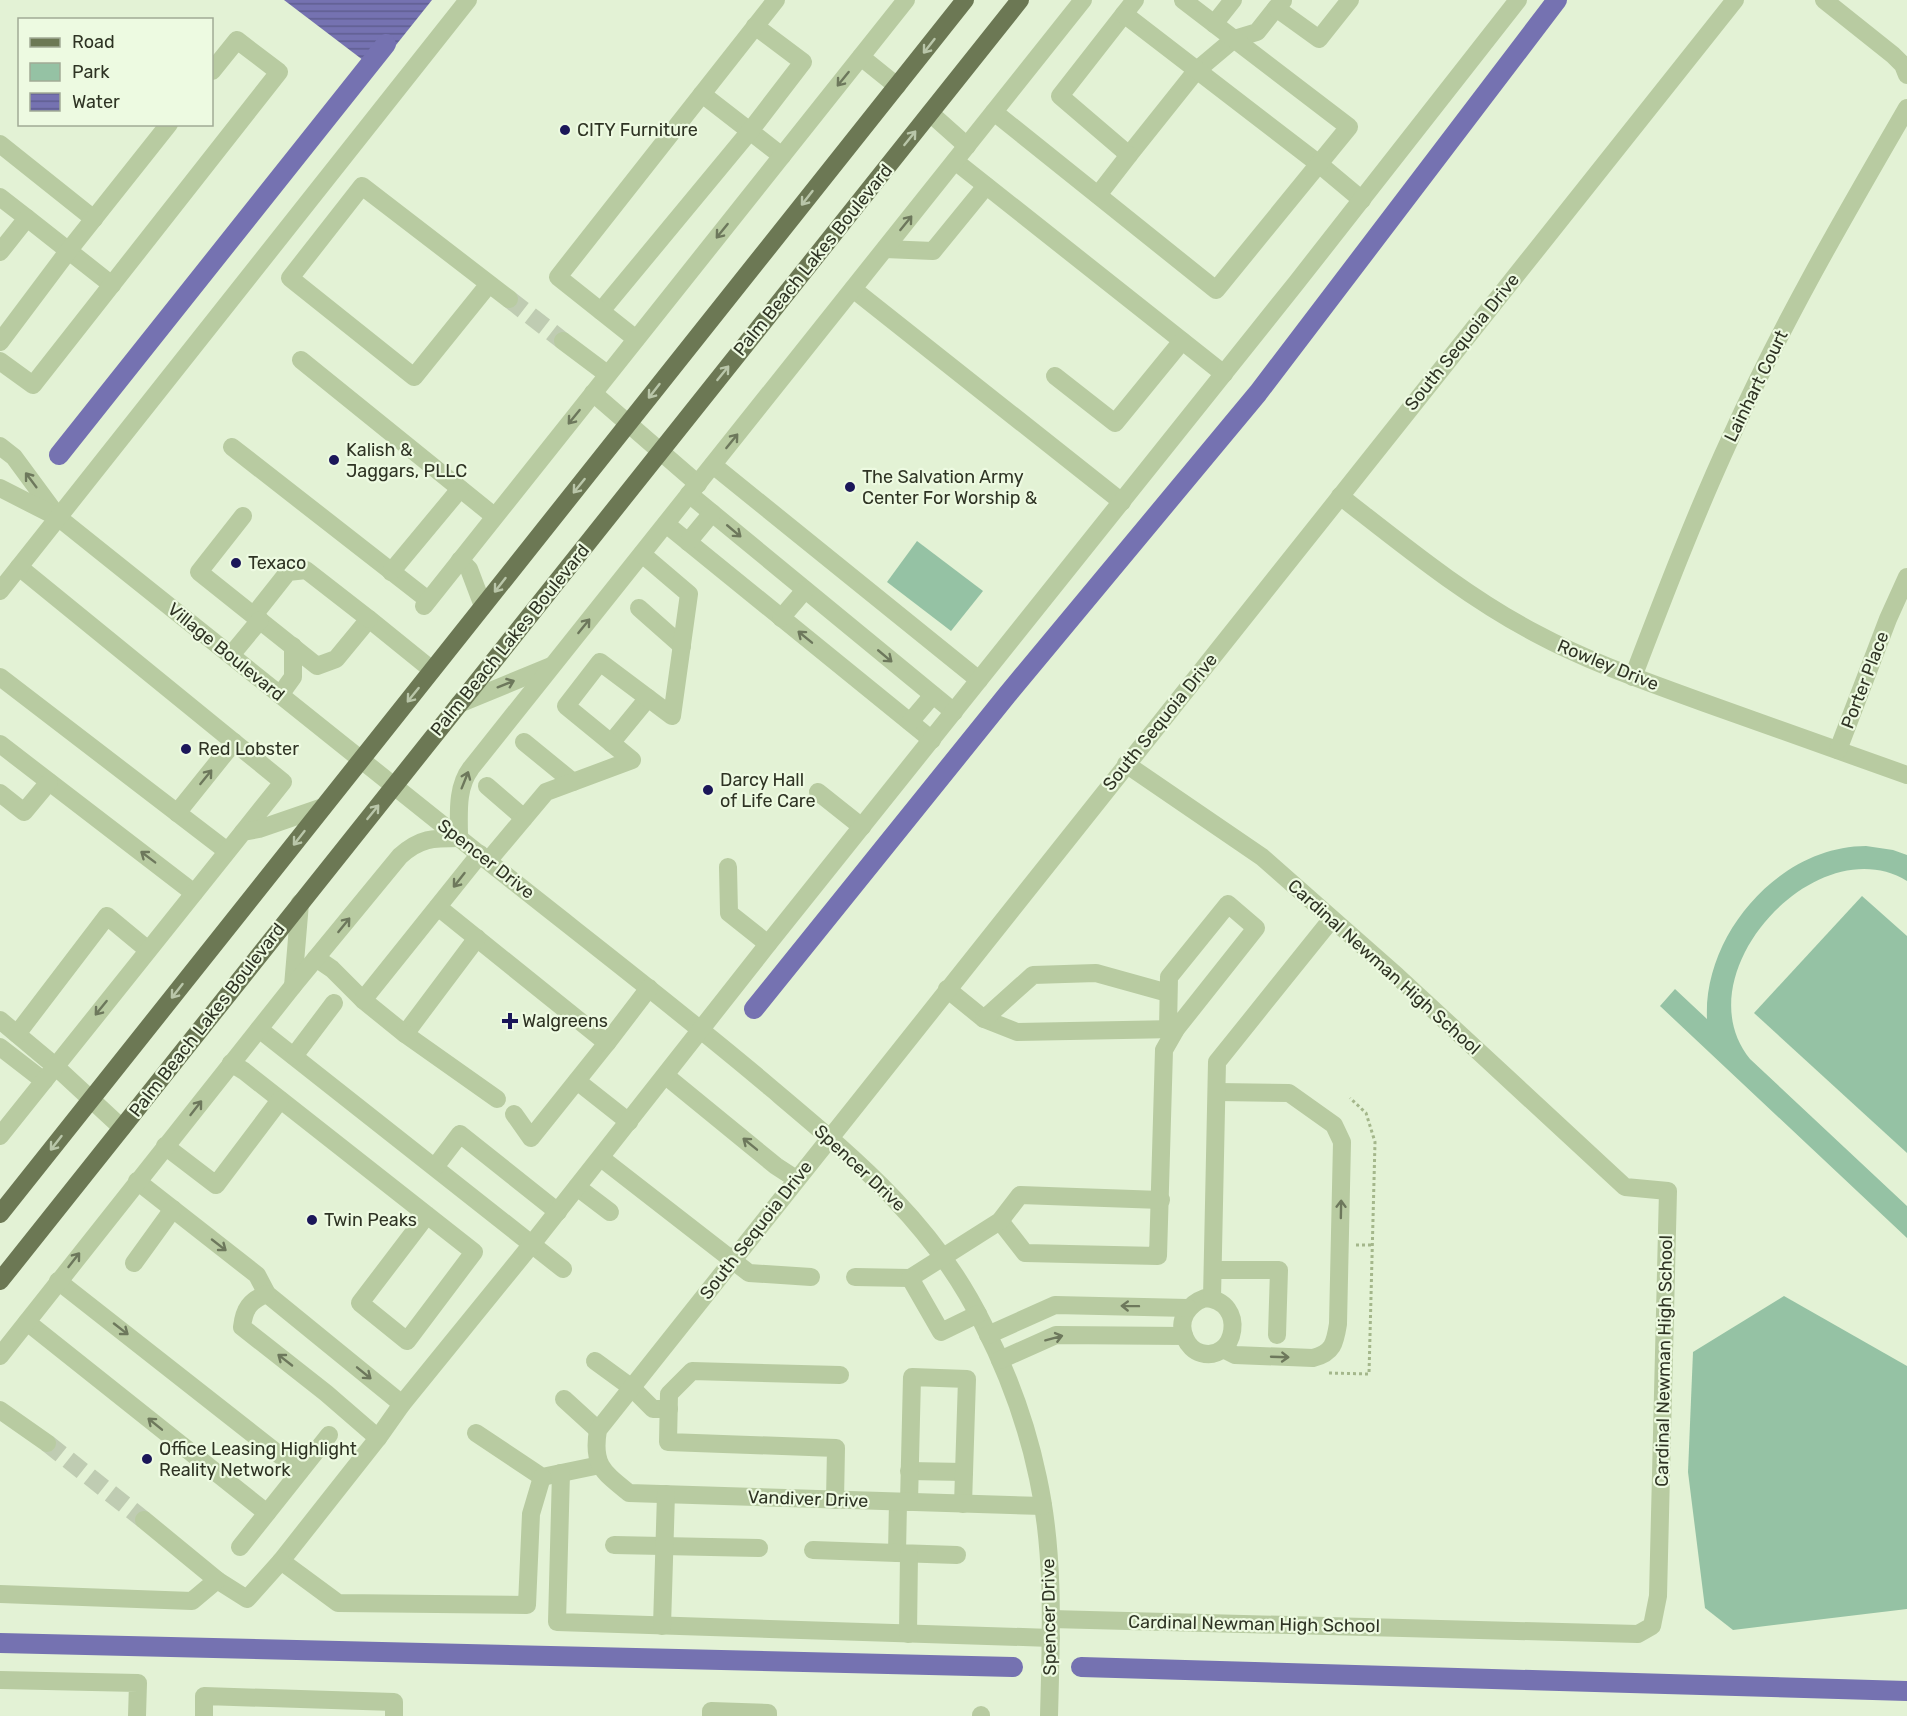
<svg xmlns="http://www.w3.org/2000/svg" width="1907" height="1716" font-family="Rubik,sans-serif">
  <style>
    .green { fill: #95c2a4 }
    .water { fill: url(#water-rules) }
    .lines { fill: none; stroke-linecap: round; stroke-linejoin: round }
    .canal { stroke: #7572b1; stroke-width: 20 }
    .minor-tunnel { stroke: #bfccb2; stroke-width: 18; stroke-dasharray: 18 9; stroke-linecap: butt }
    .path { stroke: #a4b78b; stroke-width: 3; stroke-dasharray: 3 3; stroke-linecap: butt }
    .minor { stroke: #b8cba1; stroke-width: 18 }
    .major { stroke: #6c7854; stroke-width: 18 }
    .oneway { stroke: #b9c6a9 }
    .oneway2 { stroke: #6d785c }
    .poi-dot { fill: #1b1759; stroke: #edfae1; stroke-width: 2 }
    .labels { text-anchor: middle; stroke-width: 4.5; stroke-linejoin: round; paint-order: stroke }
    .poi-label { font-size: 18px; fill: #2f3424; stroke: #edfae1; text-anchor: start }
    .street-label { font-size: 18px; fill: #2f3424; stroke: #edfae1 }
  </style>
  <defs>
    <pattern id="water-rules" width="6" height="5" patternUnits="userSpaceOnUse" patternTransform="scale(1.5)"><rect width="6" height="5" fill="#7572b1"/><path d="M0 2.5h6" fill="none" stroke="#605e90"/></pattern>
  </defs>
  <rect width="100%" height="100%" fill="#e3f2d5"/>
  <g class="green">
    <polygon points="917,541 983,591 951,631 887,582"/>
    <path d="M1866,846L1893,850L1907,855V881C1817,826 1681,974 1750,1059L1907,1206V1238L1660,1006L1675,989L1707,1019C1703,934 1780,846 1866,846Z"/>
    <polygon points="1862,896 1907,936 1907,1153 1754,1013"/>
    <polygon points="1784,1296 1907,1366 1907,1609 1733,1630 1705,1608 1688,1472 1693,1352"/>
  </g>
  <polygon class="water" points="284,0 432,0 376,70"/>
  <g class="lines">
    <g class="canal">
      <polyline points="59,455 386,44"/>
      <polyline points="754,1009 1007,695 1258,393 1557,0"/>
      <polyline points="0,1643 1013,1667"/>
      <polyline points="1081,1667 1907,1691"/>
    </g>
    <g class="minor-tunnel">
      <polyline points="509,299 563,341"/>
      <polyline points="47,1443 144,1520"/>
    </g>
    <g class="path">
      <polyline points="1356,1245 1373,1245"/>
      <polyline points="1329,1373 1369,1374 1375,1142 1366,1113 1350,1098"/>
    </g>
    <g class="minor">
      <polyline points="1135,0 1060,96 1129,155 1196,71 1234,39 1257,32 1276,8"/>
      <polyline points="1824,0 1893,55 1903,65 1907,75"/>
      <polyline points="1283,1 1276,8 1319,39 1350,0"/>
      <polyline points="1124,14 1319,164 1362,200"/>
      <polyline points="1214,24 1233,0"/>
      <polyline points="861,57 897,86"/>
      <polyline points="702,94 782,156"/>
      <polyline points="994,112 1216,290 1349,127 1183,0"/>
      <polyline points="930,113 967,146"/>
      <polyline points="0,144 94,219"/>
      <polyline points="955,161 1224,374"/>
      <polyline points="1098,195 1129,155"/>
      <polyline points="0,197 27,218 0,252"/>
      <polyline points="27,218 112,285"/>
      <polyline points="885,249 933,251 986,186"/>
      <polyline points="489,284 414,377 290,278 362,186 509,299"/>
      <polyline points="853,289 1122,502"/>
      <polyline points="601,311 750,131 803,62 755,26"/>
      <polyline points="636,339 558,277 776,0"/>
      <polyline points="563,341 607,374"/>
      <polyline points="0,342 69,250 169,124"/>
      <polyline points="301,360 494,516"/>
      <polyline points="0,361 33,385 279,72 237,40 212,71"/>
      <polyline points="1055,376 1115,423 1182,341"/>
      <polyline points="593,393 698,484"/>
      <polyline points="0,446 14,457 56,514"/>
      <polyline points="232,447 428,600"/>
      <polyline points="713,465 979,680"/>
      <path d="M0,488L59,518C202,632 345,747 489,862C583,937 679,1010 771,1088C854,1158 934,1223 983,1324C1008,1373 1027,1425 1038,1478C1055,1556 1051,1637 1049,1716"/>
      <polyline points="689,494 954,712"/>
      <path d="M1340,496C1403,545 1466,597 1537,634C1591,663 1648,682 1705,703C1773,727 1840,751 1907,775"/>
      <polyline points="243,516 199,572 317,666 336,659 369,619 432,670"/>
      <polyline points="666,524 932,740"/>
      <polyline points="688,542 712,513"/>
      <polyline points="460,560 469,569 483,606"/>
      <polyline points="19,567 283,782 243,832"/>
      <polyline points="391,572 460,489"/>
      <polyline points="0,591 468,0"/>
      <polyline points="424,606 906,0"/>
      <polyline points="639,608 682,646"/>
      <polyline points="254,615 288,572 306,570 369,619"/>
      <polyline points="781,618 805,590"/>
      <polyline points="231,655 260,620"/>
      <polyline points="0,677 227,851"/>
      <path d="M1633,677C1664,596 1695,515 1731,437C1782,323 1845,215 1907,108"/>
      <polyline points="280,695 293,677 293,646"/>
      <polyline points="459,704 551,666"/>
      <polyline points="910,722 933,695"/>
      <polyline points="524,742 573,782"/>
      <polyline points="611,743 648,698"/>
      <polyline points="0,744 194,893"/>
      <polyline points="1838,750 1888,619 1907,577"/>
      <polyline points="487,786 524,818"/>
      <polyline points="818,792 862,827"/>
      <polyline points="0,793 24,812 49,782"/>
      <polyline points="177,813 234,742"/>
      <path d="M459,838C459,814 456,788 471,768L1083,0"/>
      <polyline points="488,861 546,792 632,760 566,706 600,662 672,716 689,594 642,554"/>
      <polyline points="728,867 729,913 768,944"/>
      <polyline points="438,907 607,1043 531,1138 514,1114"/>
      <polyline points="316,958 332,969 363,1000 405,1034 477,938"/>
      <polyline points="293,986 300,903"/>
      <polyline points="947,989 984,1019 1017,1032 1176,1029"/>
      <polyline points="363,1000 480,854"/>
      <polyline points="984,1019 1033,975 1096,973 1168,993"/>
      <polyline points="0,1020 55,1066 122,1128"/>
      <polyline points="259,1029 563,1269"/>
      <polyline points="17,1034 107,916 148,950"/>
      <polyline points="405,1034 497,1099"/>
      <polyline points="607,1043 649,988"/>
      <polyline points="0,1047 44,1081"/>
      <polyline points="294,1056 334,1003"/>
      <polyline points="231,1063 244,1071 474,1252 407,1341 360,1303 427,1215"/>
      <polyline points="666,1076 776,1166 796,1179"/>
      <polyline points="577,1081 629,1122"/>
      <path d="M1217,1092L1289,1093L1334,1125L1342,1142L1338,1324C1335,1343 1333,1353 1313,1358L1235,1355L1223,1349"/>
      <polyline points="0,1136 243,832 259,829 323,807"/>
      <polyline points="165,1146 216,1185 280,1100"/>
      <polyline points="601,1158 749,1273 811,1277"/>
      <polyline points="435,1167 460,1134 558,1212"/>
      <polyline points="137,1181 257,1275 267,1294 402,1404"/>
      <polyline points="577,1187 610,1212"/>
      <polyline points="1000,1221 1025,1253 1158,1256 1164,1050 1176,1029 1256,928 1228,904 1169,977 1168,1029"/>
      <polyline points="134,1263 173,1209"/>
      <polyline points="1213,1270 1279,1270 1277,1335"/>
      <polyline points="855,1277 910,1278 1000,1221 1020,1195 1161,1200"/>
      <polyline points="910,1278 941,1332 978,1314"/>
      <polyline points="58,1281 300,1471"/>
      <path d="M267,1294C250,1300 244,1309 242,1327L326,1393L378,1438"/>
      <path d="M1205,1298C1248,1301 1236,1363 1201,1353C1194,1351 1188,1345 1185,1338C1177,1320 1188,1304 1205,1298Z"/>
      <polyline points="1212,1298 1217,1062 1331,920"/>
      <polyline points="27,1322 267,1513"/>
      <polyline points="988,1335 1055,1305 1188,1308"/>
      <path d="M0,1356L293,986L400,856C420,838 433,838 459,838"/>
      <polyline points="1000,1360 1056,1335 1184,1336"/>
      <polyline points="595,1361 632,1388 653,1409 669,1409"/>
      <polyline points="564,1399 598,1430"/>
      <polyline points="0,1410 47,1443"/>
      <polyline points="476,1433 542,1477 600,1465"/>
      <polyline points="909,1471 964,1472"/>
      <polyline points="561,1473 557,1622 1051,1638"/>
      <polyline points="542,1477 531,1514 527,1605 338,1603 281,1561 378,1438 402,1404 532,1244 768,944 1297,282 1518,0"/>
      <polyline points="835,1500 836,1448 668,1442 669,1394 692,1371 840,1375"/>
      <polyline points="898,1502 897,1553 957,1555"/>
      <polyline points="909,1502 912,1377 967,1379 963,1504"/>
      <path d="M1043,1506L629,1493C603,1472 592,1465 598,1430L1735,0"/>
      <polyline points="614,1545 759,1548"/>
      <polyline points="240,1547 329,1435"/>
      <polyline points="813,1550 897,1553"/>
      <polyline points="217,1580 247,1599 281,1561"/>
      <polyline points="0,1594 192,1601 217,1580 144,1520"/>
      <polyline points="1051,1619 1638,1634 1652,1626 1658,1596 1668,1191 1625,1187 1397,976 1262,857 1126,764"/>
      <polyline points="662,1626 666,1494"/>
      <polyline points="908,1634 909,1554"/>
      <polyline points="0,1680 138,1683 137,1716"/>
      <polyline points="204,1716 204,1696 394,1702 394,1716"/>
      <polyline points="711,1716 711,1711 768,1713 768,1716"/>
      <polyline points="981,1716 981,1715"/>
    </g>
    <g class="major">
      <polyline points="0,1214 965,0"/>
      <polyline points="0,1281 1020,0"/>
    </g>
  </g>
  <defs><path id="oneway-shaft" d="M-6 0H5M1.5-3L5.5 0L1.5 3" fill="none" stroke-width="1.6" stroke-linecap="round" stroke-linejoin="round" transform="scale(1.5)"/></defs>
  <g class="oneway">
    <use href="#oneway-shaft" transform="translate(929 46) rotate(128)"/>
    <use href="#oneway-shaft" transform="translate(910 138) rotate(-51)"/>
    <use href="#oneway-shaft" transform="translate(807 198) rotate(128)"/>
    <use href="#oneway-shaft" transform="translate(723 373) rotate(-51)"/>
    <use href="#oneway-shaft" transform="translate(654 391) rotate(128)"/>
    <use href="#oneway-shaft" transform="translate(579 486) rotate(129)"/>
    <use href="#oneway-shaft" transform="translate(500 585) rotate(128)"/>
    <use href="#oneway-shaft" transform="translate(413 695) rotate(129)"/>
    <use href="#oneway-shaft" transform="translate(373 812) rotate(-51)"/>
    <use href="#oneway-shaft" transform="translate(299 838) rotate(128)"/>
    <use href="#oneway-shaft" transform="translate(177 991) rotate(128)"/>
    <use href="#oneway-shaft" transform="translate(56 1143) rotate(128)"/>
  </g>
  <g class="oneway2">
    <use href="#oneway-shaft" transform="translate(843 79) rotate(129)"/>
    <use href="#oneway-shaft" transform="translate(906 223) rotate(-51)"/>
    <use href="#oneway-shaft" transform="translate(722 231) rotate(129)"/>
    <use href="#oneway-shaft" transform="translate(574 417) rotate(129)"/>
    <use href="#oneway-shaft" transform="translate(732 441) rotate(-51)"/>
    <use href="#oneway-shaft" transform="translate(31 480) rotate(-127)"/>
    <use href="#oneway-shaft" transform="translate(734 531) rotate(40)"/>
    <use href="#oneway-shaft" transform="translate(584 626) rotate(-51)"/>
    <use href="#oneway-shaft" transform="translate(805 637) rotate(-141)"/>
    <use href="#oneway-shaft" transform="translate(885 656) rotate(40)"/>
    <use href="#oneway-shaft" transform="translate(506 684) rotate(-22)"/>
    <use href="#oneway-shaft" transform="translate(206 777) rotate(-51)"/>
    <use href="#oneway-shaft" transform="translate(465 780) rotate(-68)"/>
    <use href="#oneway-shaft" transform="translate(148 857) rotate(-143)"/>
    <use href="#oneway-shaft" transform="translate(459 880) rotate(128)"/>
    <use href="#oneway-shaft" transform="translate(344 925) rotate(-51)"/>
    <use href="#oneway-shaft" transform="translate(101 1008) rotate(129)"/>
    <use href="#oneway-shaft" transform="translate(196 1108) rotate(-52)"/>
    <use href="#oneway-shaft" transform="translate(750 1144) rotate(-141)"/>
    <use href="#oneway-shaft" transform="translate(1341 1209) rotate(-89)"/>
    <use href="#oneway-shaft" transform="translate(219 1245) rotate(38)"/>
    <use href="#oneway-shaft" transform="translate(74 1260) rotate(-52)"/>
    <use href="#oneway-shaft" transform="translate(1130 1306) rotate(-179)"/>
    <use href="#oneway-shaft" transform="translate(121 1329) rotate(38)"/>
    <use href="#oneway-shaft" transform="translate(1054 1338) rotate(-15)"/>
    <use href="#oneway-shaft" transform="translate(1280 1357) rotate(2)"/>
    <use href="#oneway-shaft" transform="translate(285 1360) rotate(-142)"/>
    <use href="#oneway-shaft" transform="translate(364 1373) rotate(39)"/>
    <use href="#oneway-shaft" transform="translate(155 1424) rotate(-141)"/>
  </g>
  <g class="poi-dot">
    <circle cx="565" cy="130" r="6"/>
    <circle cx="334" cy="460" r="6"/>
    <circle cx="850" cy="487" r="6"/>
    <circle cx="236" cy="563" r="6"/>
    <circle cx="186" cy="749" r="6"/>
    <circle cx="708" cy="790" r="6"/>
    <path d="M507 1012h6v6h6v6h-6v6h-6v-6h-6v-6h6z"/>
    <circle cx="312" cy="1220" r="6"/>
    <circle cx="147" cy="1459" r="6"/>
  </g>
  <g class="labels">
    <g class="poi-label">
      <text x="577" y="136">CITY Furniture</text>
      <text x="346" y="456">Kalish &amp;<tspan x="346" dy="21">Jaggars, PLLC</tspan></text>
      <text x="862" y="483">The Salvation Army<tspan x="862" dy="21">Center For Worship &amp;</tspan></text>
      <text x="248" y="569">Texaco</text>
      <text x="198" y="755">Red Lobster</text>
      <text x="720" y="786">Darcy Hall<tspan x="720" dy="21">of Life Care</tspan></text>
      <text x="522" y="1027">Walgreens</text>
      <text x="324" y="1226">Twin Peaks</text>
      <text x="159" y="1455">Office Leasing Highlight<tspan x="159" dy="21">Reality Network</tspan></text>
    </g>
    <g class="street-label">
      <text transform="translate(813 260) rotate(-51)" y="6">Palm Beach Lakes Boulevard</text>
      <text transform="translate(1462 342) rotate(-51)" y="6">South Sequoia Drive</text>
      <text transform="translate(1756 386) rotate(-64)" y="6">Lainhart Court</text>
      <text transform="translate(510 640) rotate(-51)" y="6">Palm Beach Lakes Boulevard</text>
      <text transform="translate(226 652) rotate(39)" y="6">Village Boulevard</text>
      <text transform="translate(1608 665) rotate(22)" y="6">Rowley Drive</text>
      <text transform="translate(1865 680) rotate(-69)" y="6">Porter Place</text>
      <text transform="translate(1160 722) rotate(-51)" y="6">South Sequoia Drive</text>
      <text transform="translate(486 859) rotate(38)" y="6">Spencer Drive</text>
      <text transform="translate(1384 967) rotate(42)" y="6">Cardinal Newman High School</text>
      <text transform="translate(207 1020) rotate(-52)" y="6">Palm Beach Lakes Boulevard</text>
      <text transform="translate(860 1168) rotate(43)" y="6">Spencer Drive</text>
      <text transform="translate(756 1230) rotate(-52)" y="6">South Sequoia Drive</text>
      <text transform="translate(1664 1361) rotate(-89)" y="6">Cardinal Newman High School</text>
      <text transform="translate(808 1499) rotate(2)" y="6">Vandiver Drive</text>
      <text transform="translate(1049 1617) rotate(-91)" y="6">Spencer Drive</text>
      <text transform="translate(1254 1624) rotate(1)" y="6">Cardinal Newman High School</text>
    </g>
  </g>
  <rect x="18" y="18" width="195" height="108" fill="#edfae1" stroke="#a1ab95" stroke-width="1.5"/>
  <rect x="30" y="38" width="30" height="9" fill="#6c7854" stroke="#a1ab95" stroke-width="1.5"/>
  <text x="72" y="48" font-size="18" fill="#2f3424">Road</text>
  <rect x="30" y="63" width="30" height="18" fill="#95c2a4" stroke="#a1ab95" stroke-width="1.5"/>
  <text x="72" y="78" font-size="18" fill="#2f3424">Park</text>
  <rect x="30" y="93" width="30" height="18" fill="url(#water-rules)" stroke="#a1ab95" stroke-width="1.5"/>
  <text x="72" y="108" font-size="18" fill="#2f3424">Water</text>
</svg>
